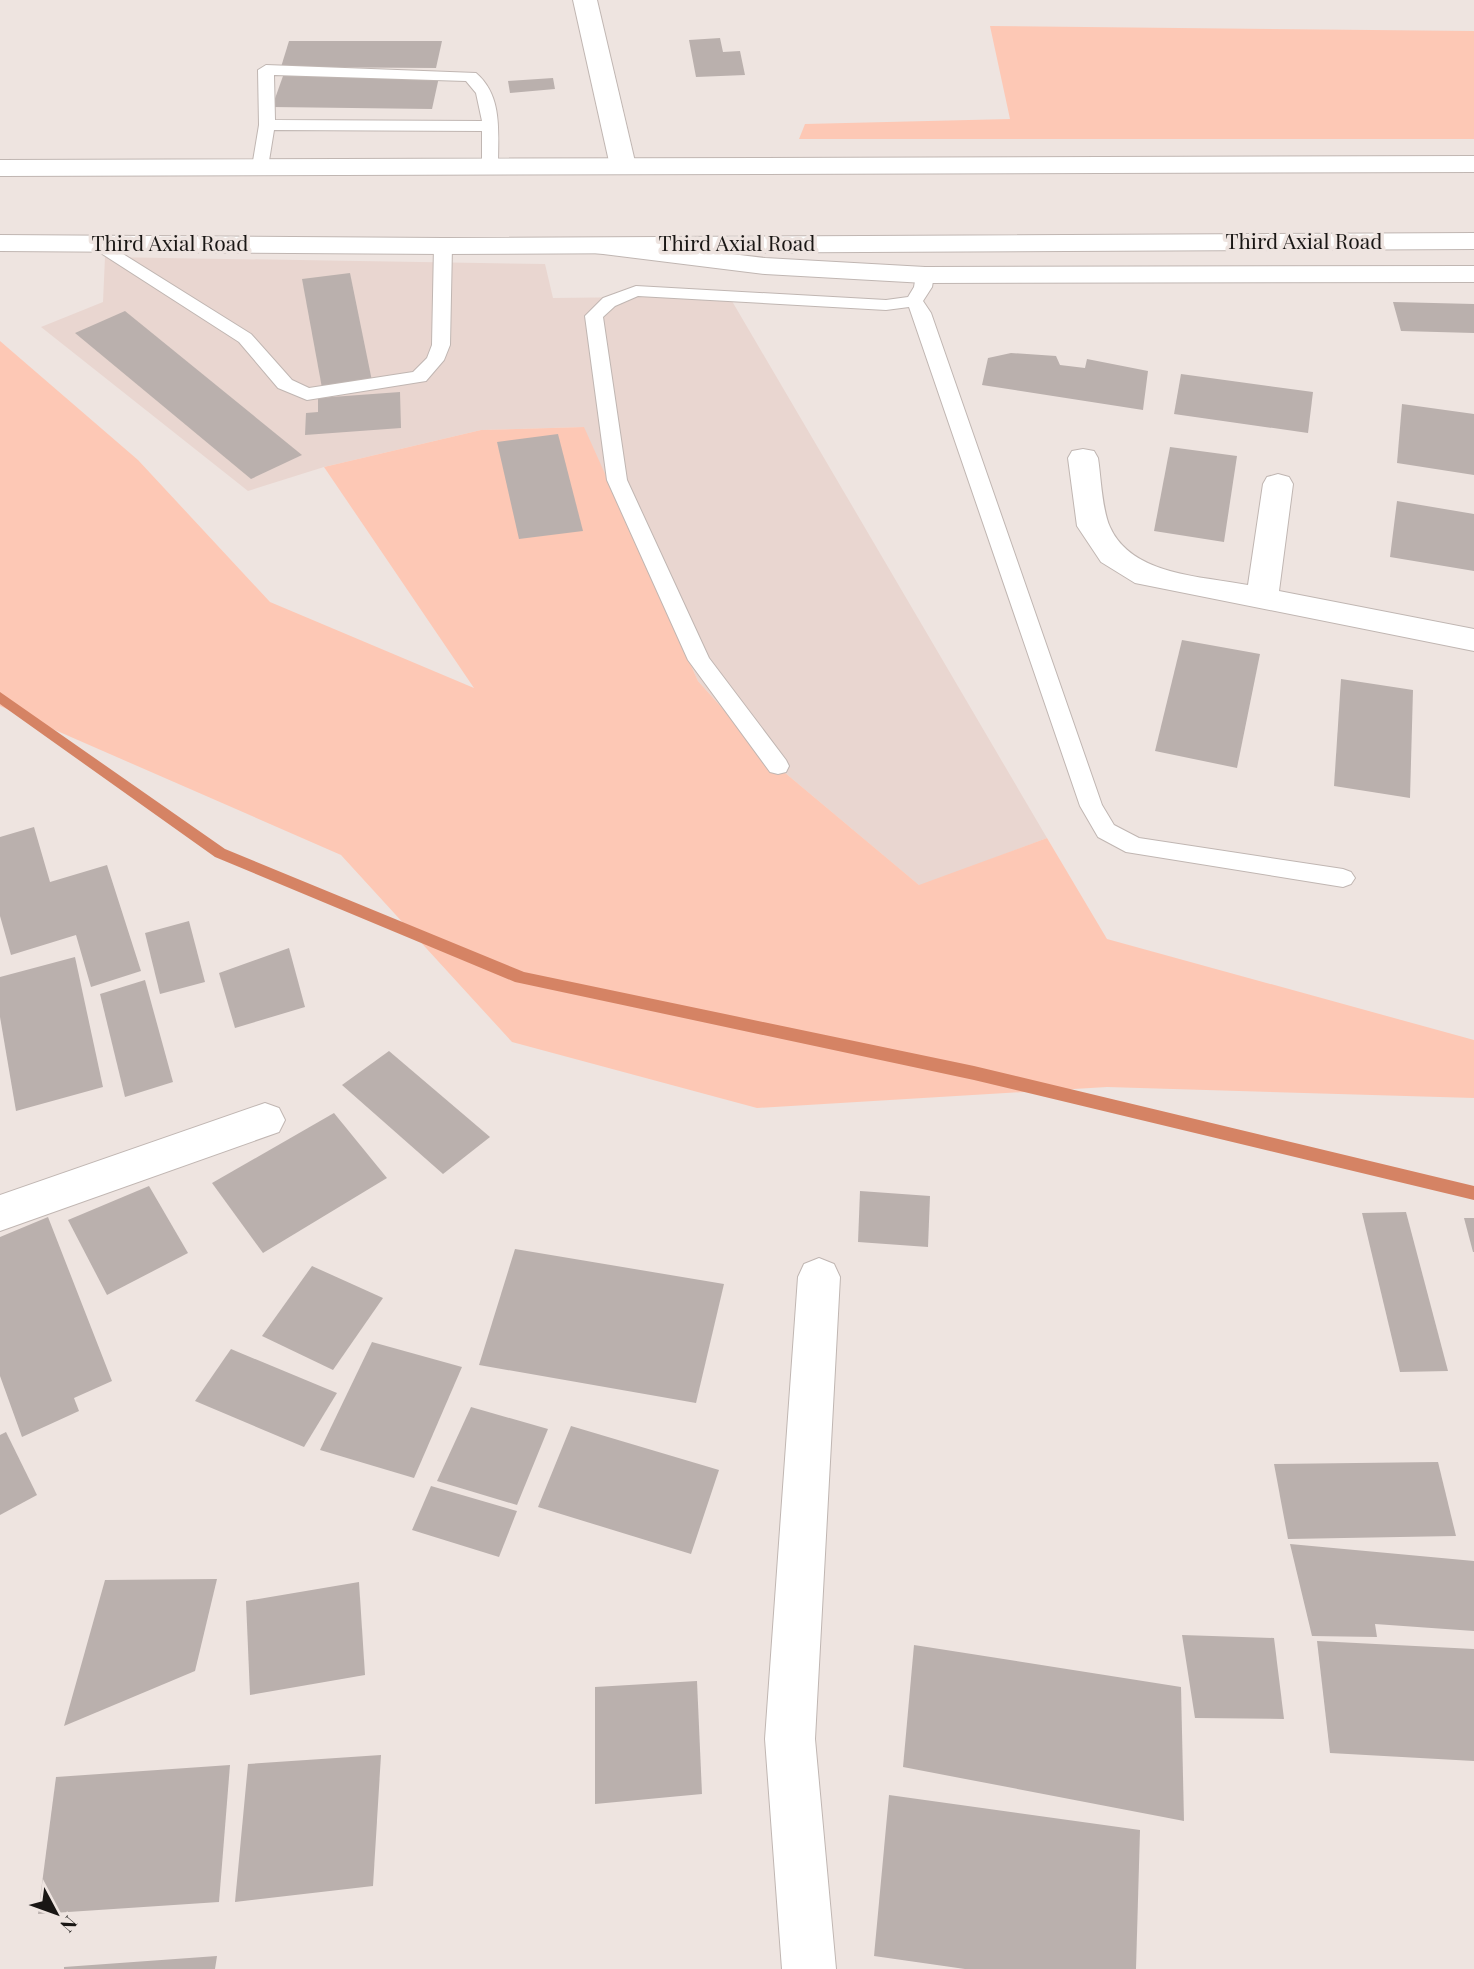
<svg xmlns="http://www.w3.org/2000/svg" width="1474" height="1969" font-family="'Playfair Display',serif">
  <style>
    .built { fill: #e9d6d0 }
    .green { fill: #fdc8b5 }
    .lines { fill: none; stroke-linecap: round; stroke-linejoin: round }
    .stream { fill: #d58364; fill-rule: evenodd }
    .building { fill: #bab0ad }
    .lane-casing { stroke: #c0b6b2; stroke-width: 2 }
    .street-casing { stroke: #c0b6b2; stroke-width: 2 }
    .secondary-casing { stroke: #c0b6b2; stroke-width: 2 }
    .highway-casing { stroke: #c0b6b2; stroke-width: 2 }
    .lane { fill: #fff; fill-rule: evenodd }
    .street { fill: #fff; fill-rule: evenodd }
    .secondary { fill: #fff; fill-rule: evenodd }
    .highway { fill: #fff; fill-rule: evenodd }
    .labels { text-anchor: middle; stroke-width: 7; stroke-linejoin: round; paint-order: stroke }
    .far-street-label { font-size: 21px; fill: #191614; stroke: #eee4e0 }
  </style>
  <rect width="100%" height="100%" fill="#eee4e0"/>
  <polygon class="built" points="105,257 545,264 553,298 729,296 1047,838 920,886 765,756 698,681 583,427 481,430 324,467 248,491 41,327 103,302"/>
  <g class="green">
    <polygon points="990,26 1474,31 1474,139 799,139 805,124 1010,119"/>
    <polygon points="0,341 138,460 270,602 474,688 324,467 481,430 584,427 698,681 765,756 919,885 1047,838 1107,939 1474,1040 1474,1098 1107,1087 757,1108 512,1042 341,855 0,706"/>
  </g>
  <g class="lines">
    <polygon class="stream" points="0,692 225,849 524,972 974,1066 1474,1186 1474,1200 974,1080 515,982 215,857 0,704"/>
  </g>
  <g class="building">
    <polygon points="720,38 723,52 740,51 745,75 696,77 689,40"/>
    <polygon points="289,41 442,41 436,68 281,67"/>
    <polygon points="283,76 439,77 432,109 272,107"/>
    <polygon points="553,78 555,89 510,93 508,81"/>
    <polygon points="350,273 372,381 322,388 302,279"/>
    <polygon points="1393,302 1474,304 1474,333 1401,331"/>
    <polygon points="125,311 302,455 251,479 75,333"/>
    <polygon points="1011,353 1056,356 1060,365 1085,368 1087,359 1148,371 1143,410 982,385 988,358"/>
    <polygon points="1181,374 1313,392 1308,433 1174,414"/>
    <polygon points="400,392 401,428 305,435 306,413 318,412 318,398"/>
    <polygon points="1402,404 1474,414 1474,475 1397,463"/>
    <polygon points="558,434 583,531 519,539 497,442"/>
    <polygon points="1170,447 1237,456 1224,542 1154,531"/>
    <polygon points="1397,501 1474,514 1474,571 1390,557"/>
    <polygon points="1182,640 1260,654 1237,768 1155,751"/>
    <polygon points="1341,679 1413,690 1410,798 1334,786"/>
    <polygon points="34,827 50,882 107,865 141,971 91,987 76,935 11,955 0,916 0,837"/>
    <polygon points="189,921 205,982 160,994 145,933"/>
    <polygon points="289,948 305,1007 235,1028 219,973"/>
    <polygon points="75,957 103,1087 16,1111 0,1017 0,977"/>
    <polygon points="145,980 173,1082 125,1097 100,994"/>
    <polygon points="389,1051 490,1137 443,1174 342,1085"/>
    <polygon points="334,1113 387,1178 263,1253 212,1183"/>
    <polygon points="149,1186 188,1253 107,1295 68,1220"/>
    <polygon points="860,1191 930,1196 928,1247 858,1242"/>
    <polygon points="1406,1212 1448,1371 1400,1372 1362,1213"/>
    <polygon points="48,1217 112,1381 74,1398 79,1411 22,1437 0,1376 0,1237"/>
    <polygon points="1464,1218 1474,1218 1474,1252 1473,1252"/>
    <polygon points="515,1249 724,1284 696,1403 479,1365"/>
    <polygon points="312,1266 383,1298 333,1370 262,1336"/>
    <polygon points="372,1342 462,1367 414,1478 320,1450"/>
    <polygon points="231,1349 337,1393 304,1447 195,1401"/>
    <polygon points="471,1407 548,1429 517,1505 437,1481"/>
    <polygon points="571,1426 719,1470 691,1554 538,1507"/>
    <polygon points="6,1432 37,1495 0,1515 0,1435"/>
    <polygon points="1438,1462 1456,1536 1288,1539 1274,1464"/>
    <polygon points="431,1486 517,1511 499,1557 412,1530"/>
    <polygon points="1290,1544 1474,1561 1474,1631 1375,1624 1377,1637 1312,1636"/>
    <polygon points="217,1579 195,1671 64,1726 105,1580"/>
    <polygon points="359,1582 365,1675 250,1695 246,1601"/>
    <polygon points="1182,1635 1274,1638 1284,1719 1195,1718"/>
    <polygon points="1317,1641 1474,1649 1474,1761 1330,1753"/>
    <polygon points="914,1645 1181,1687 1184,1821 903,1767"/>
    <polygon points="697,1681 702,1794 595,1804 595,1687"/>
    <polygon points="381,1755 373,1886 235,1902 248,1764"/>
    <polygon points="230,1765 219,1902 38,1914 56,1777"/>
    <polygon points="889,1795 1140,1830 1136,1969 965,1969 874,1956"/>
    <polygon points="217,1956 215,1969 64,1969 64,1967"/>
  </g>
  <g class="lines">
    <g class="lane-casing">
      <g id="lane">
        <path d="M266,65L476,73C503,96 498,132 498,165L490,170L482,165V131L274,130L268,167L260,172L254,171L252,167L259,125L258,70ZM274,75L466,81L476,93L482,121L275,120Z"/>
        <polygon points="99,239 251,334 292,380 309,388 413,372 427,358 432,345 434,246 437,242 449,242 452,246 450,345 444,360 426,381 307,400 278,388 239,342 93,248 90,244"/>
        <polygon points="925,270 934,275 932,287 923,301 931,313 1102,805 1114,825 1139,838 1343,869 1351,872 1355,878 1351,884 1343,887 1126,852 1098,837 1080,806 909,307 886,310 638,296 615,306 603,317 627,480 709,658 786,760 789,766 786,772 778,774 770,772 688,660 607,480 585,316 603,298 636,286 886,300 908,297 914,287 916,275"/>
      </g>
    </g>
    <g class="street-casing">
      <g id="street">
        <polygon points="573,0 597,0 636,166 632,172 623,174 614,172 610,166"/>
        <path d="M1083,449L1094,451L1098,458C1101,477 1102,510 1110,527C1132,576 1202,576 1248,585L1263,484L1267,477L1278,474L1289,477L1293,484L1279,591L1474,629V651L1135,583L1101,562L1077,526L1068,458L1072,451Z"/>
        <polygon points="265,1103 279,1108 285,1120 279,1132 0,1231 0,1195"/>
        <polygon points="819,1258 834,1264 840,1277 815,1739 836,1969 782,1969 765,1739 798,1277 804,1264"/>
      </g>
    </g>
    <g class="secondary-casing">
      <polygon id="secondary" points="605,239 765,258 925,267 1474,266 1474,282 925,283 765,274 595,253 591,247 595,241"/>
    </g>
    <g class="highway-casing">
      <g id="highway">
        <polygon points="1474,156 1474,172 0,176 0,160"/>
        <polygon points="1474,233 1474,249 443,254 0,251 0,235 443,238"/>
      </g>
    </g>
    <use href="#lane" class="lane"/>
    <use href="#street" class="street"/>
    <use href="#secondary" class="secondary"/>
    <use href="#highway" class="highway"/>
  </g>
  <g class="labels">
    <g class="far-street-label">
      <text x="1304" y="249">Third Axial Road</text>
      <text x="170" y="251">Third Axial Road</text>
      <text x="737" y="251">Third Axial Road</text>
    </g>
  </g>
  <g transform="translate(56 1913) rotate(131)" stroke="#eee4e0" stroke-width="5" paint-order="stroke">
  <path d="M0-5L12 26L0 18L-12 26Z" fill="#191614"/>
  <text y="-10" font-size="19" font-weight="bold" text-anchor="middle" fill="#191614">N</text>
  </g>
</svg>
